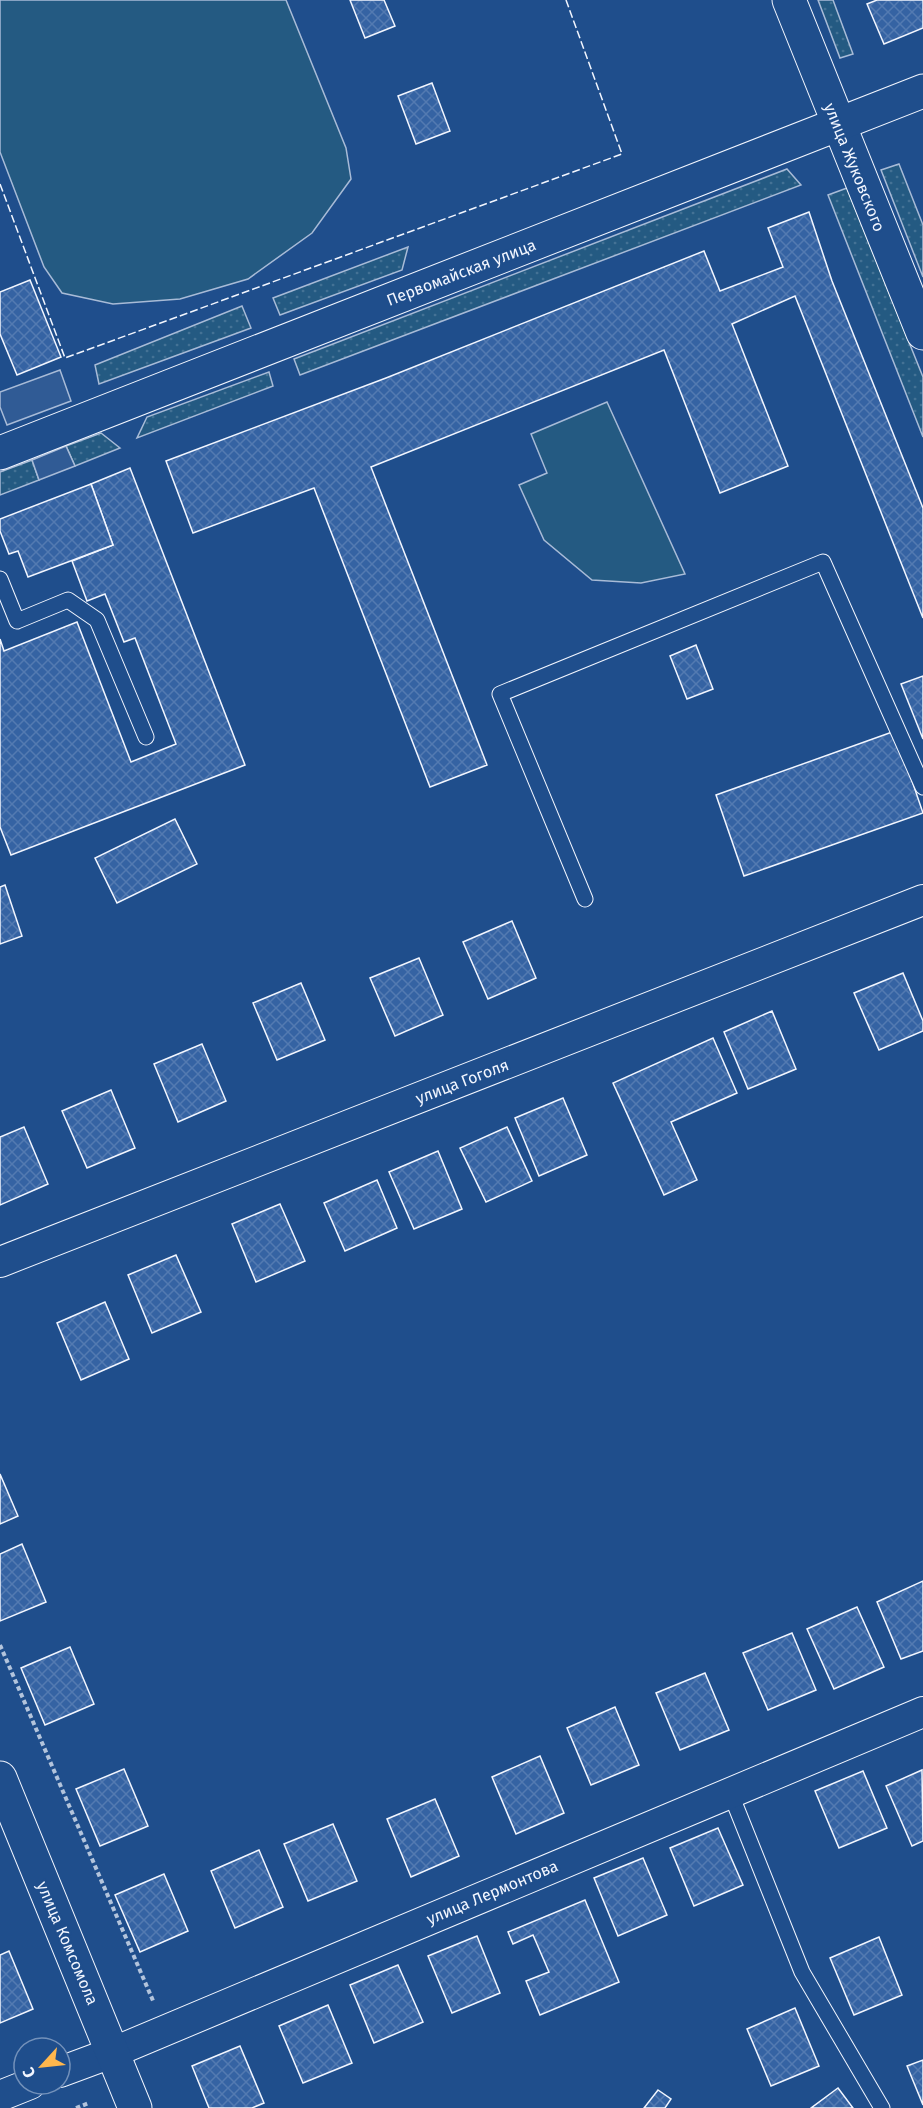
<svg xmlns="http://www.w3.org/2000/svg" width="923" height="2108" font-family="'Fira Sans',sans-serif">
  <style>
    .grass { fill: url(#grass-dots); stroke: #a8bbd7; stroke-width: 1.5 }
    .park { fill: #245a82; stroke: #a8bbd7; stroke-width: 1.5 }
    .parking { fill: #305b95; stroke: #a8bbd7; stroke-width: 1.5 }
    .building { fill: url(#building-cross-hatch); stroke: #f2f6ff; stroke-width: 1.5 }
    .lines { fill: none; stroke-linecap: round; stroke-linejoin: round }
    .service-casing { stroke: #f2f6ff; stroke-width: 17 }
    .minor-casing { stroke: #f2f6ff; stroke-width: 32 }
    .tertiary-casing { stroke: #f2f6ff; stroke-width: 35 }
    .path { stroke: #b3c4dc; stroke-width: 4; stroke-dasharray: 4.5 3; stroke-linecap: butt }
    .service { stroke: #1f4e8c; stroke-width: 15 }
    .minor { stroke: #1f4e8c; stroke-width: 30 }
    .tertiary { stroke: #1f4e8c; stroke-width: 33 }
    .fence { stroke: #f2f6ff; stroke-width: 1.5; stroke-dasharray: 8 3; stroke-linecap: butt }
    .labels { text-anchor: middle; stroke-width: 4.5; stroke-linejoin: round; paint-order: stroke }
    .street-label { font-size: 16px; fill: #f2f6ff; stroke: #1f4e8c }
  </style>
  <defs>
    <pattern id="grass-dots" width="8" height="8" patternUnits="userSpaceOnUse" patternTransform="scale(1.5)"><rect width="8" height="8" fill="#245a82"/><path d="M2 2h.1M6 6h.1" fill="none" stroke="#447295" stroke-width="1.8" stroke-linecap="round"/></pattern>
    <pattern id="building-cross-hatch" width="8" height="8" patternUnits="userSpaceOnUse" patternTransform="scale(1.5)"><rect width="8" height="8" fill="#3563a3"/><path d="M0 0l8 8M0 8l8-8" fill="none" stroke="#537ab1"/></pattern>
  </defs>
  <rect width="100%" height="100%" fill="#1f4e8c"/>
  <g class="grass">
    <polygon points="818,0 833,0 853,54 840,58"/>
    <polygon points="899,164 923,225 923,277 881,170"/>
    <polygon points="787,169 801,185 300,375 294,359"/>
    <polygon points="847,188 923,377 923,437 828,195"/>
    <polygon points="408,247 402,270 280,315 273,298"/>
    <polygon points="242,306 251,328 99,384 95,365"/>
    <polygon points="269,372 273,386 137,438 147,417"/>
    <polygon points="101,433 120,448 75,466 66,446"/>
    <polygon points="32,460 39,480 0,495 0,472"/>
  </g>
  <g class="park">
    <polygon points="0,0 286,0 346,148 351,179 312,233 248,279 180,299 113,304 62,293 44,267 0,152"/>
    <polygon points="607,402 685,574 641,583 592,580 544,540 519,485 547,473 531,434"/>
  </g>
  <g class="parking">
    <polygon points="60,370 71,401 7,425 0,407 0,392"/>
    <polygon points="66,446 75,466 39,480 32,460"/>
  </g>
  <g class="building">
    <polygon points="350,0 384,0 395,26 365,38"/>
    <polygon points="877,0 923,0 923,28 884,44 867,4"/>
    <polygon points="432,83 450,131 416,144 398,96"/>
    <polygon points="809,212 832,281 923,508 923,618 795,296 732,324 788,466 720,493 664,350 371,467 487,765 430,787 314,488 193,533 166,461 386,378 704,251 720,291 783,267 768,228"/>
    <polygon points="30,280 61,357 17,375 0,334 0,292"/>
    <polygon points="130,468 245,765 11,855 0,827 0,639 4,651 77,622 131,762 176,744 135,638 124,642 105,594 87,601 72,561 113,545 91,484"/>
    <polygon points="91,484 113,545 28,577 18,551 9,554 0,531 0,519"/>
    <polygon points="696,645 713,689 687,699 670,656"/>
    <polygon points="923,676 923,739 901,684"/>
    <polygon points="895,731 923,813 744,876 716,795"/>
    <polygon points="175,819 197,864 117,903 95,858"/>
    <polygon points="5,885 22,936 0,944 0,887"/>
    <polygon points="512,921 536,978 488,999 463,942"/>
    <polygon points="419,958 443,1015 395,1036 370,978"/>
    <polygon points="903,973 923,1021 923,1031 879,1050 854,993"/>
    <polygon points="301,983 325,1040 277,1060 253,1003"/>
    <polygon points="772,1011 796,1069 748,1089 724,1032"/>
    <polygon points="713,1038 737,1093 671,1122 697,1180 664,1195 613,1083"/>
    <polygon points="202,1044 226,1101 178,1122 154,1064"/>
    <polygon points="111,1090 135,1148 87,1168 62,1111"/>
    <polygon points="563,1098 587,1155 539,1176 515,1118"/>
    <polygon points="24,1127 48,1184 0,1205 0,1137"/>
    <polygon points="507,1127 532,1181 486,1202 460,1148"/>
    <polygon points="438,1151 462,1209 414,1229 389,1172"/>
    <polygon points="377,1180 397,1228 345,1251 324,1203"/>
    <polygon points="280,1204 305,1261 256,1282 232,1224"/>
    <polygon points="176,1255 201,1312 152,1333 128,1275"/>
    <polygon points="105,1302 129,1359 81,1380 57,1323"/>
    <polygon points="0,1474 18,1516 0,1524"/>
    <polygon points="22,1544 46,1602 0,1621 0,1554"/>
    <polygon points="923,1581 923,1651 901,1659 877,1602"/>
    <polygon points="857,1607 884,1667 834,1689 807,1629"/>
    <polygon points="792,1633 816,1690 768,1710 743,1653"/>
    <polygon points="70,1647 94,1704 45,1725 21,1668"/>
    <polygon points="705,1673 729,1730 680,1750 656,1693"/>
    <polygon points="615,1707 639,1765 591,1785 567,1728"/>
    <polygon points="540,1756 564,1813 516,1834 492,1777"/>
    <polygon points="124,1769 148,1826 100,1846 76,1789"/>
    <polygon points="922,1770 923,1841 912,1846 886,1786"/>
    <polygon points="863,1771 887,1828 839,1848 815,1791"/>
    <polygon points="435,1799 459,1856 411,1877 387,1819"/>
    <polygon points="333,1824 357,1881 308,1901 284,1844"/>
    <polygon points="718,1828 743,1885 694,1906 670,1848"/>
    <polygon points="259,1850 283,1907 235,1928 211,1871"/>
    <polygon points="643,1858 667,1915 618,1936 594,1878"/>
    <polygon points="164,1874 188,1931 140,1952 115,1895"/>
    <polygon points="585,1900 619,1982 540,2015 526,1981 549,1972 533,1935 513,1944 508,1932"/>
    <polygon points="477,1936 500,1993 452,2013 428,1956"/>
    <polygon points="879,1937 902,1995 854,2015 830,1958"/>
    <polygon points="9,1951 33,2009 0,2023 0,1955"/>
    <polygon points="398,1965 423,2022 374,2043 350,1985"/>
    <polygon points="328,2005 352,2063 303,2083 279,2026"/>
    <polygon points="795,2008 819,2066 771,2086 747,2029"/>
    <polygon points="240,2046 264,2103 252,2108 209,2108 192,2066"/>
    <polygon points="923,2060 923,2105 907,2066"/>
    <polygon points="838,2088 853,2108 811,2108"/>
    <polygon points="658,2090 671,2099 665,2108 644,2108"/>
  </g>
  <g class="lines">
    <g class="service-casing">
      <g id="service">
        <polyline points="0,579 17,621 68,600 97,620 146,737"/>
        <polyline points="585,899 500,694 823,562 923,787"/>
        <polyline points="730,1792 802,1972 882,2108"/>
      </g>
    </g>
    <g class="minor-casing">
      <g id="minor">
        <polyline points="0,1262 923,900"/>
        <polyline points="60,2072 114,2052 923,1712"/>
        <polyline points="0,2096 30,2084"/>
      </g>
    </g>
    <g class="tertiary-casing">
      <g id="tertiary">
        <polyline points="789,0 923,333"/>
        <polyline points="0,453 923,91"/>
        <polyline points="0,1778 135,2108"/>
      </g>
    </g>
    <g class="path">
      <polyline points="0,1645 154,2003"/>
      <polyline points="76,2108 89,2103"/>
    </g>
    <use href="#service" class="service"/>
    <use href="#minor" class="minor"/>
    <use href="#tertiary" class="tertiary"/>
    <polyline class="fence" points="0,184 65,358 622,154 566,0"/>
  </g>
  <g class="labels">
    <g class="street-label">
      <text transform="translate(855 167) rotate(68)" y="6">улица Жуковского</text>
      <text transform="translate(461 272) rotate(-21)" y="6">Первомайская улица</text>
      <text transform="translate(462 1081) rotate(-21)" y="6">улица Гоголя</text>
      <text transform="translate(492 1892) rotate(-23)" y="6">улица Лермонтова</text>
      <text transform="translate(68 1943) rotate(67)" y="6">улица Комсомола</text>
    </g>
  </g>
  <g transform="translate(42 2066) rotate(243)"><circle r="28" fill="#1f4e8c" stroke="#7391ba" stroke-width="1.5"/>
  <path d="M0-4.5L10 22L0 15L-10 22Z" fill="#ffb74d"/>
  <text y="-9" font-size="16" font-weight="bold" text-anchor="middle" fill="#f2f6ff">С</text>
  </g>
</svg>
